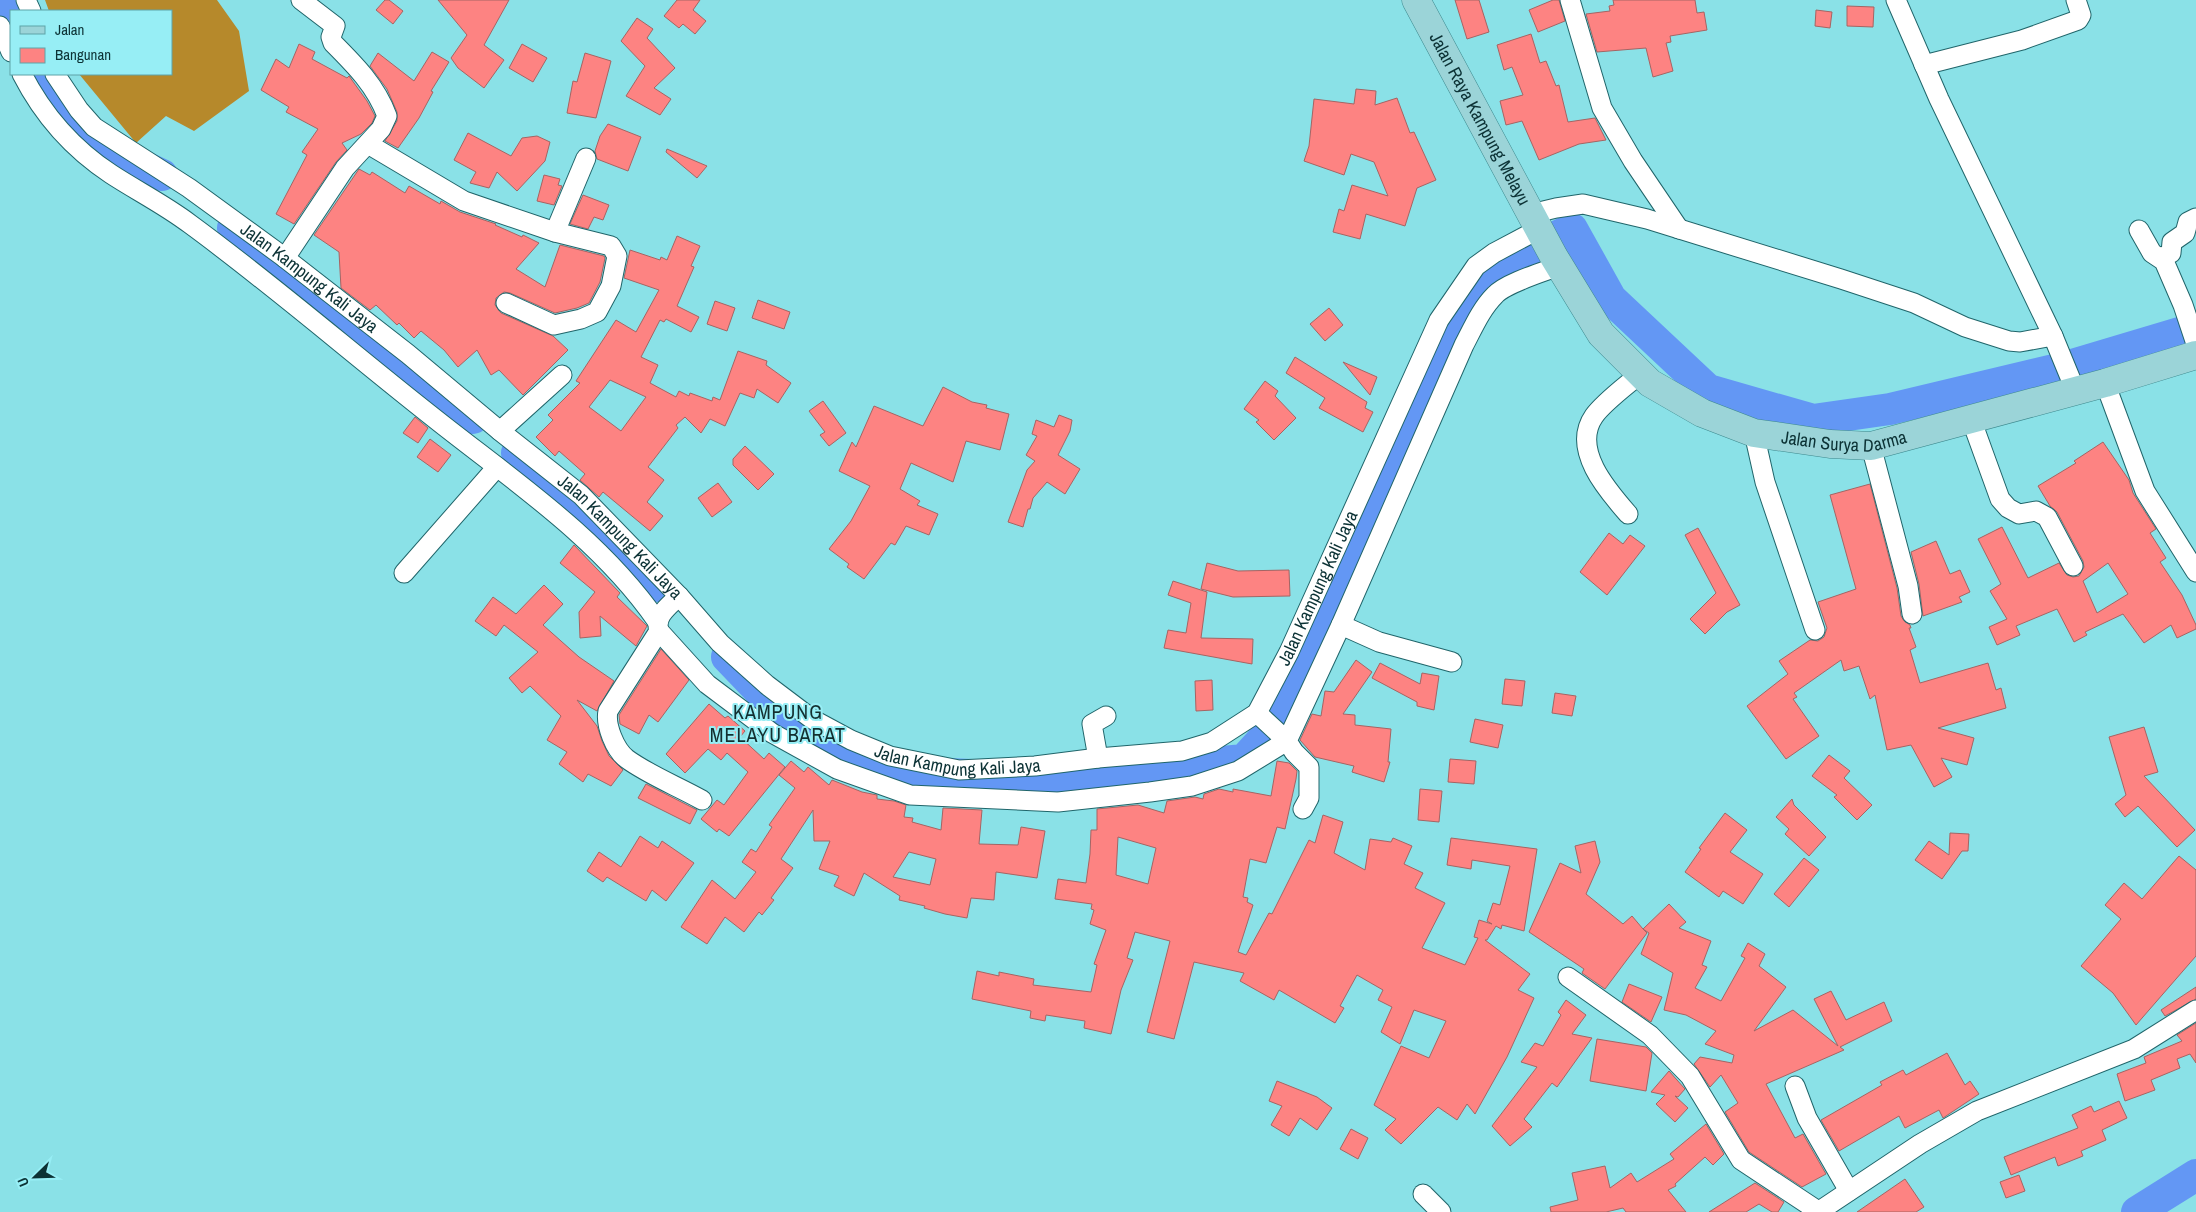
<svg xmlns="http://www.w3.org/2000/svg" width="2196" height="1212" font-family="'Archivo Narrow',sans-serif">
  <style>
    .forest { fill: #b6892b }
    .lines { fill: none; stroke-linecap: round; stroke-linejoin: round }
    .river { stroke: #6397f4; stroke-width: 32 }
    .building { fill: #fd8382; stroke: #a56463; fill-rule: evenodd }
    .street-casing { stroke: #20656a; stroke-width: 21 }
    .primary-casing { stroke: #3d898e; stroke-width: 29 }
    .street { stroke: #fff; stroke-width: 19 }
    .primary { stroke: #9bd4d8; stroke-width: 28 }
    .labels { text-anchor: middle; stroke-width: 4; stroke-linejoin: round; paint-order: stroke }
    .street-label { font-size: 18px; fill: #0c3235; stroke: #97eef5 }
    .quarter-label { font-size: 20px; letter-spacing: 1px; fill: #132f30; stroke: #97eef5 }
  </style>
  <rect width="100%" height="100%" fill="#8ae1e7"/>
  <polygon class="forest" points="45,0 217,0 239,31 249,91 194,131 166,116 136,143 79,74 171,74 171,11 49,11"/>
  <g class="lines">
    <g class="river">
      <polyline points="0,5 11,31"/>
      <polyline points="29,74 31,78 100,146 162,175"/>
      <polyline points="233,228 330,307 473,418"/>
      <polyline points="517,453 658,586"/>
      <polyline points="727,657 773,705 894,772 1050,778 1244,760 1284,716 1381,488 1446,330 1502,264 1572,229 1611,299 1708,390 1813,420 1890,409 2062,368 2196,328"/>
      <polyline points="2137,1212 2196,1175"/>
    </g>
  </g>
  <g class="building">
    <polygon points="385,0 389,0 403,11 393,24 376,10"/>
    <polygon points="438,0 509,0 484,45 504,60 484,88 458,68 451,58 467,35"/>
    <polygon points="677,0 700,0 693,10 706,21 695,34 683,24 679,28 664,16"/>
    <polygon points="1455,0 1479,0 1489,32 1467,39"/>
    <polygon points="1553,0 1559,0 1565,21 1538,32 1529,10"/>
    <polygon points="1613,0 1695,0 1697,13 1704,12 1707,30 1670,36 1671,42 1666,43 1673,71 1653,77 1646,48 1597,52 1586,14 1610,11 1609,6 1614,5"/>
    <polygon points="1847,6 1874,7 1873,27 1847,26"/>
    <polygon points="1816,10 1832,12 1830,28 1815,26"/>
    <polygon points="637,18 653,29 647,38 675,68 654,88 671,99 660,115 626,96 645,66 621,41"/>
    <polygon points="1531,34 1540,63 1546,61 1556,86 1559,85 1568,122 1595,118 1606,140 1579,144 1539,160 1522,121 1506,125 1500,101 1523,95 1512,67 1504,70 1497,45"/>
    <polygon points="299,44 315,52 312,59 347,78 349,76 367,101 375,116 372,123 361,134 342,143 347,150 336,162 294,224 276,214 307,155 302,152 318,129 286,112 289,107 261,90 276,59 289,68"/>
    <polygon points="522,44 547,58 533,82 509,68"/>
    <polygon points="432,52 449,62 431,91 433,92 419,118 398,148 385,141 397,121 397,112 387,89 370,66 378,53 414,81"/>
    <polygon points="585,53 611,61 596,118 567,113 573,81 577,82"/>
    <polygon points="1356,89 1376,91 1375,105 1397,98 1410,133 1414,132 1436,180 1417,188 1405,226 1366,214 1360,239 1333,232 1339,209 1344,211 1352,185 1388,196 1374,162 1351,154 1344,175 1304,161 1309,146 1314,99 1354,104"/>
    <polygon points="608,124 641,137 628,171 597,159 595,151 600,136"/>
    <polygon points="468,133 511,156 522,138 537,136 550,142 545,161 517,191 497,172 489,188 470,183 476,172 454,160"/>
    <polygon points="667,149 707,166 697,178 666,152"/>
    <polygon points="359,169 370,175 372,172 405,193 409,186 440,204 441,201 460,212 496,224 495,225 522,237 523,235 539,243 516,269 545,287 560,245 604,256 605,258 600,282 589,303 577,308 555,313 510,293 504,292 496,298 495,305 501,313 553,336 568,350 523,395 499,370 491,375 477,350 458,367 444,350 421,331 414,338 399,323 397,325 376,305 370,310 341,288 339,252 314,235"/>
    <polygon points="544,175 560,179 558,185 562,186 554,205 537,201"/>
    <polygon points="583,195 609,205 603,220 594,217 588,229 570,224"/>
    <path d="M677,236L700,246L691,266L694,267L677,306L699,317L691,332L666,319L664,322L660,320L641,357L658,365L650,383L676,397L679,391L689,396L690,393L712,401L713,397L720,400L738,351L767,361L766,365L791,383L778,403L757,389L754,398L740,393L725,426L710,419L701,433L685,417L676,425L678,428L648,467L664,480L647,502L663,516L650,531L603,492L599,497L580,480L585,474L559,451L555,456L536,437L553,420L548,415L580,383L576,381L616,320L636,332L659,290L624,278L630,250L660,260L661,257L667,260ZM610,380L646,397L621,431L589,407Z"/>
    <polygon points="758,300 790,312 784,329 752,318"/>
    <polygon points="715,301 735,308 727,331 707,324"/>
    <polygon points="1329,308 1343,325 1325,341 1310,324"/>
    <polygon points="1295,357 1367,402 1365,408 1373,412 1363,432 1319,408 1325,398 1286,373"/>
    <polygon points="1343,362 1377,377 1370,395"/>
    <polygon points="1265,381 1278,391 1275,396 1296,418 1274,440 1256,422 1259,420 1244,409"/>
    <polygon points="943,387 972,402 987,405 986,408 1009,414 1000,450 966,441 953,482 911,463 900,489 920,501 917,505 938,514 929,535 906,526 895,545 891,543 864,579 847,567 849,564 829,549 851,521 870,486 839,471 852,442 856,447 874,406 923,426"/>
    <polygon points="823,401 846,433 829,446 820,435 825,432 809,411"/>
    <polygon points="1059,415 1072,420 1070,431 1058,455 1080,469 1065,494 1047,482 1033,498 1030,509 1028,509 1023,527 1008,522 1027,470 1035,461 1026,455 1037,436 1032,434 1036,420 1054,427"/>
    <polygon points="415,417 428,428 418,443 403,433"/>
    <polygon points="430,439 451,455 438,472 417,457"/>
    <path d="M2103,442L2129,480L2133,493L2156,529L2150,533L2166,558L2160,562L2182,595L2196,625V629L2177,638L2171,625L2144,643L2123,614L2085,632L2087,635L2074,642L2057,609L2016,626L2020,635L1997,645L1989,627L2007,619L1990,591L2001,584L1978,539L2002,527L2028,578L2059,563L2067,575L2073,577L2079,576L2084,567L2083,561L2057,512L2050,506L2038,486L2076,463L2074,461ZM2108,563L2128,594L2097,613L2083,581Z"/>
    <polygon points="745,446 774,474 758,490 733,465 733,459"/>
    <polygon points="718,483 732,502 712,517 698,498"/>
    <polygon points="1870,484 1897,588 1901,616 1904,621 1910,625 1911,628 1909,628 1916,647 1910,650 1920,683 1988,663 1996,690 2001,688 2006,708 1938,728 1974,738 1967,765 1941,758 1952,777 1934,787 1911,745 1887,750 1875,695 1870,699 1859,666 1844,671 1841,660 1794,693 1797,697 1793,699 1819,736 1786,759 1747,706 1788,674 1779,661 1810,640 1818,641 1824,637 1827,628 1818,602 1856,589 1830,495"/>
    <polygon points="1698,528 1740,605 1727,612 1705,634 1690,619 1716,593 1685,535"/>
    <polygon points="1609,533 1623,544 1630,535 1645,546 1607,595 1580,572"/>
    <polygon points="1936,541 1950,574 1960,570 1970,592 1959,597 1962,602 1923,616 1919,584 1911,552"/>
    <polygon points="574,545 620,593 617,597 647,626 636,646 600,616 601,636 580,638 579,612 595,592 560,563"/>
    <polygon points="1207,563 1238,571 1289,570 1290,596 1233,597 1201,589"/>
    <polygon points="1173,581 1207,592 1201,638 1253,639 1252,664 1164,648 1168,630 1186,633 1191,603 1168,595"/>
    <polygon points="544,585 563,604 543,625 579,657 614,681 597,711 577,700 597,726 602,741 609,756 623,770 611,786 588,774 583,782 559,764 567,752 547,740 561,716 530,686 522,693 509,678 538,652 504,625 496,636 475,621 493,597 516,614"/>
    <polygon points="661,649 689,680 658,722 649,715 639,734 620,724 619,715"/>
    <polygon points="1356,660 1372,672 1343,714 1355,715 1355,725 1391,729 1388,762 1390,762 1384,782 1352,772 1354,766 1315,757 1300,740 1312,714 1321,716 1325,691 1334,692"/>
    <polygon points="1380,663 1420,684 1422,673 1439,676 1434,710 1417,706 1417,702 1372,678"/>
    <polygon points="1505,679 1525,681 1522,706 1502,704"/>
    <polygon points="1212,680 1213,710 1196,711 1195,681"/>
    <polygon points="1555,693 1576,696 1572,716 1552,713"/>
    <polygon points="709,704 725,718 728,716 745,731 740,737 764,759 769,753 785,767 729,836 719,829 717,832 701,819 717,800 724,805 748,772 727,753 721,760 708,749 685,773 666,754"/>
    <polygon points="1475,719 1503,725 1498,748 1470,742"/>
    <polygon points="2144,727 2158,772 2144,776 2195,830 2177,847 2138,806 2125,817 2115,804 2126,795 2109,737"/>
    <polygon points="1829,755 1850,771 1844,778 1872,805 1857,820 1834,797 1837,795 1812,776"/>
    <polygon points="1450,759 1476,761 1474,784 1448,782"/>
    <path d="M791,761L804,772L808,767L829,785L832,780L862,792L877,795V799L894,801L906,805L904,817L913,818L912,822L941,830L943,808L982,810L979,844L1018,845L1021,827L1045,831L1037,878L996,872L994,900L971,898L967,918L945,914L924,908L925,906L899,900L900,896L864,873L854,896L834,886L839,876L819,869L830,841H814L813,810L781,859L793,868L771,898L774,900L762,915L759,912L744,932L725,917L707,944L681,927L712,880L735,899L756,872L742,862L751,849L756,852L772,827L769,825L795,788L779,775ZM909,852L936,859L930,885L893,877Z"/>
    <path d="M1277,761L1289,763L1297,771L1296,779L1285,829L1277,827L1266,863L1250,859L1243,897L1248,898L1247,902L1253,905L1238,952L1246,955L1269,913L1272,914L1309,840L1315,843L1323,815L1343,822L1334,853L1365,870L1370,839L1391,842L1393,838L1412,846L1404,864L1423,873L1415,888L1445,903L1422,948L1465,965L1478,938L1474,937L1479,920L1492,924L1487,921L1493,903L1500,905L1510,866L1472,860L1471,869L1447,865L1451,838L1537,849L1524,931L1502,925L1501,929L1496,926L1487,940H1485L1530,974L1518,990L1534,998L1507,1057L1475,1114L1467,1104L1457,1120L1438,1107L1401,1144L1385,1130L1396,1119L1374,1105L1401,1046L1429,1058L1446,1021L1414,1010L1400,1044L1381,1032L1392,1007L1378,1000L1383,990L1357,975L1340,1006L1344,1008L1335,1023L1279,990L1274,1000L1240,981L1244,973L1194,962L1174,1039L1147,1032L1170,941L1135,932L1127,958L1133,960L1121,990L1111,1034L1084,1028L1085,1021L1046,1015L1045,1021L1030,1018L1031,1011L972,999L977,971L999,976V972L1034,979L1033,985L1091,992L1097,965L1094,964L1106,930L1090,924L1094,910L1091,909L1092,904L1055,899L1058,879L1086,883L1090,854L1091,830H1097V809L1138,805L1164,813L1167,801L1195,797L1203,799L1204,794L1219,789L1233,792V789L1271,796ZM1118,837L1156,848L1148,884L1116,875Z"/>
    <polygon points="646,784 697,810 690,824 638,798"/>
    <polygon points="1420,789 1442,791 1439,822 1418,820"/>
    <polygon points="1792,799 1794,805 1826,837 1809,856 1785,834 1789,829 1776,817"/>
    <polygon points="1725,813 1747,830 1730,852 1763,874 1743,904 1723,891 1719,897 1685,872 1701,849 1699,848"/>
    <polygon points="1950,833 1969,834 1968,851 1962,851 1942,879 1915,860 1929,841 1949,855"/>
    <polygon points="640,836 658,848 662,841 694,863 666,901 652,890 646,901 607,877 603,882 587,871 599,852 621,867"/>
    <polygon points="1595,841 1600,862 1586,894 1623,924 1632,916 1643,929 1669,904 1686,922 1679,928 1711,941 1702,965 1707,967 1695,988 1721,1001 1745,958 1741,956 1748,943 1765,954 1759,966 1786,987 1754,1031 1793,1010 1838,1046 1814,999 1831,991 1846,1020 1884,1002 1892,1021 1840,1047 1844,1050 1766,1084 1795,1138 1803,1134 1826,1174 1802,1187 1749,1152 1725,1112 1738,1103 1721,1075 1710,1087 1694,1064 1700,1057 1732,1063 1734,1055 1705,1044 1716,1031 1686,1015 1664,1010 1673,973 1641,954 1649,933 1643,929 1647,933 1605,989 1582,973 1584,969 1529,932 1560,863 1581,873 1575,846"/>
    <polygon points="2179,856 2196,870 2196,956 2136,1025 2113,993 2081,966 2121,919 2105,905 2124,883 2142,899"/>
    <polygon points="1804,858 1819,870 1789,907 1774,894"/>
    <polygon points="1629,984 1662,997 1651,1022 1622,1002"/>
    <polygon points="2196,987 2196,999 2165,1016 2161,1010"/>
    <polygon points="1566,1000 1586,1015 1572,1034 1592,1038 1557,1087 1552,1083 1524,1119 1532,1127 1510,1146 1492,1126 1537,1067 1521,1062 1535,1043 1543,1046 1561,1015 1558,1012"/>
    <polygon points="2196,1023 2196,1063 2190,1054 2177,1059 2180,1068 2151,1080 2155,1090 2125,1101 2117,1074 2146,1063 2144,1057 2182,1041 2177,1035"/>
    <polygon points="1597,1039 1646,1047 1652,1053 1646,1091 1590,1081"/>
    <polygon points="1947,1053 1965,1085 1970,1081 1979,1094 1943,1118 1939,1110 1905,1128 1899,1116 1839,1151 1821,1120 1882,1085 1880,1082 1903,1070 1906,1075"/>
    <polygon points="1669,1071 1685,1089 1678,1097 1675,1096 1688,1108 1675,1122 1656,1104 1665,1095 1651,1092"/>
    <polygon points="1277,1081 1317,1097 1332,1108 1317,1130 1300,1118 1289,1136 1271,1125 1282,1106 1269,1101"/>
    <polygon points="2119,1101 2127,1118 2102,1130 2106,1140 2081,1151 2083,1156 2058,1166 2055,1157 2011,1175 2004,1157 2078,1128 2072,1115 2091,1106 2094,1112"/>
    <polygon points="1706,1124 1724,1154 1713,1165 1705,1157 1675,1184 1676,1186 1668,1190 1686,1212 1626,1212 1623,1208 1606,1212 1551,1212 1550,1207 1578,1200 1572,1173 1605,1166 1610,1188 1631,1173 1637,1182 1674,1159 1670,1154"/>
    <polygon points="1351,1129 1368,1138 1358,1159 1340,1149"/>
    <polygon points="2019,1175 2025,1191 2006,1198 2000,1182"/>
    <polygon points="1905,1179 1924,1207 1916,1212 1857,1212"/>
    <polygon points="1755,1183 1784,1202 1778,1212 1772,1212 1759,1204 1746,1212 1709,1212"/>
  </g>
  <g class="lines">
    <g class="street-casing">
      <g id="street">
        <polyline points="26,0 31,11"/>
        <polyline points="1570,0 1602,108 1633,161 1679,229"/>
        <polyline points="1896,0 1939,99 2053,336 2076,392"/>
        <polyline points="0,26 11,52"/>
        <polyline points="1924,65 2022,40 2078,20 2081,15 2076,0"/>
        <path d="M22,74C43,115 73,149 111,174C137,191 165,205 190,224C272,284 349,351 429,414C509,478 598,536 657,621"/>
        <path id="s1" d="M55,74L79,110L94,127L189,188L281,255L408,354L500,431L581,495L679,596L720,643L767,685L812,719L851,740L890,756L959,770L1035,766L1098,758L1182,751L1212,742L1257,713L1289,652L1439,320L1476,266L1494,253L1539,229"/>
        <polyline points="368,144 464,201 555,232 611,246 617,256 611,286 597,312 581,319 554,325 506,303"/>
        <polyline points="1531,214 1556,208 1583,204 1647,219 1841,279 1914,303 1965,327 2009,341 2020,342 2053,336"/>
        <polyline points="2139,230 2152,253 2164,261 2183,305 2196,344"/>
        <polyline points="555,232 586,158"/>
        <path d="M285,258L345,168L381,129L387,116C376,86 355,65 333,43L331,37L335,26L301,0"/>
        <polyline points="2161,258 2171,253 2172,242 2185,233 2188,222 2196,218"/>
        <polyline points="2105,383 2145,491 2196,572"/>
        <polyline points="1971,419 2000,499 2008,508 2019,514 2036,511 2047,517 2073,566"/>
        <polyline points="500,431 562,375"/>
        <polyline points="1754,433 1765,482 1815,630"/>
        <polyline points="1871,446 1908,586 1912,614"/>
        <path d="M1628,514C1607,490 1571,449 1594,416C1604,402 1626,386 1640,374"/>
        <polyline points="404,573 497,467"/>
        <path d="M679,596C669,606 654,616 659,631L608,711C605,725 615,750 627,759C649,775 677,786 702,800"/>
        <polyline points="1341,625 1379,642 1452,662"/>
        <polyline points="659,631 707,684 772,733 837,769 910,795 1058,802 1150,792 1192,786 1238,771 1287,741 1257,713"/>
        <polyline points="1098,758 1092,724 1106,716"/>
        <path d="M1303,809L1309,798V767L1294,752L1287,741L1341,625L1464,345C1473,328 1481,309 1495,295C1506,283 1543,272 1559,266"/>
        <polyline points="1568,977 1650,1035 1690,1076 1741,1160 1818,1211"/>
        <polyline points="1795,1086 1807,1118 1849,1191"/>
        <polyline points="1423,1194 1441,1212"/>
        <polyline points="1818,1212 1920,1144 1977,1111 2134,1049 2196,1010"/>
      </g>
    </g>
    <g class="primary-casing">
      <g id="primary">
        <path id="s2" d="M1416,0L1554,257L1601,334L1650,383L1702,413L1754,433L1830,444L1871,446L2105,383L2196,355"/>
      </g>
    </g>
    <use href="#street" class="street"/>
    <use href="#primary" class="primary"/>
  </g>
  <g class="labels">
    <g class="street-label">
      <text dy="6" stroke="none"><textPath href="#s2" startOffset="135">Jalan Raya Kampung Melayu</textPath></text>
      <text dy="6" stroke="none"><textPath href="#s1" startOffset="329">Jalan Kampung Kali Jaya</textPath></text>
      <text dy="6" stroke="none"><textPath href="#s2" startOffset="658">Jalan Surya Darma</textPath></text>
      <text dy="6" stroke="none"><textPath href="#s1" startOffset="734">Jalan Kampung Kali Jaya</textPath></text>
      <text dy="6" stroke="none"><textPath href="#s1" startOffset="1604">Jalan Kampung Kali Jaya</textPath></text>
      <text dy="6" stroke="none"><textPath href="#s1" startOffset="1154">Jalan Kampung Kali Jaya</textPath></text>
    </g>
    <g class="quarter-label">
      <text x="778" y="719">KAMPUNG<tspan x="778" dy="23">MELAYU BARAT</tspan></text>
    </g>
  </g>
  <rect x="10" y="10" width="162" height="65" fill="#97eef5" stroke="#5fa3a8"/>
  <rect x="20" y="26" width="25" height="8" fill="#9bd4d8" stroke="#5fa3a8"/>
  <text x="55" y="35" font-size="15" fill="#0c3235">Jalan</text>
  <rect x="20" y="48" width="25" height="15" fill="#fd8382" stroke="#5fa3a8"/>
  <text x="55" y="60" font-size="15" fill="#0c3235">Bangunan</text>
  <g transform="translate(35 1177) rotate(247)" stroke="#97eef5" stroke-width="4" paint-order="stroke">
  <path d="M0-4L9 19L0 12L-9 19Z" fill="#0c3235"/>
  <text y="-8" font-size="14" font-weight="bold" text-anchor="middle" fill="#0c3235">U</text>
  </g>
</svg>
